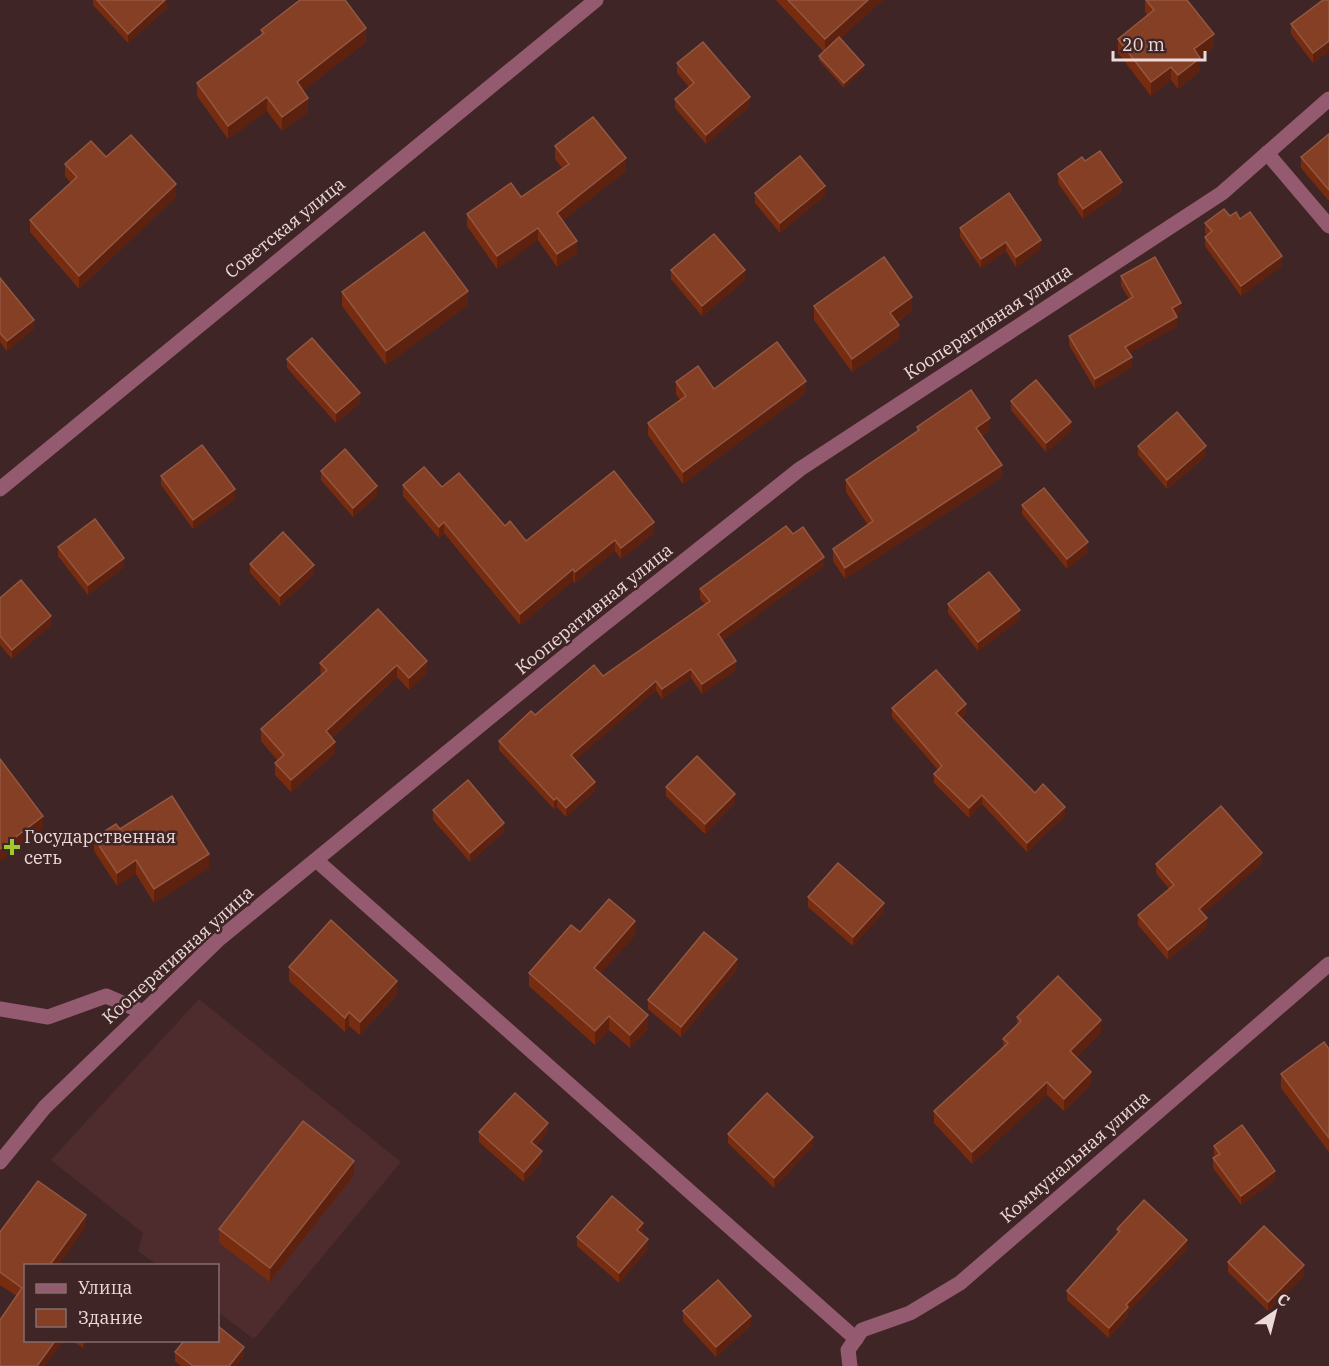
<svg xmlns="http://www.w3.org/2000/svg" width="1329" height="1366" font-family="'IBM Plex Serif',serif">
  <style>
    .built { fill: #4e2c2d }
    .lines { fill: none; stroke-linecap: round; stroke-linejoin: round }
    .minor { stroke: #945a6f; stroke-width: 15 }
    .wall { fill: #782c0f }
    .shaded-wall { fill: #5c210f }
    .building { fill: #843f25; stroke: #945741; stroke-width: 1.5 }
    .poi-dot { fill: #9eca2e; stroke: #3f2525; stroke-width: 2 }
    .labels { text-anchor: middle; stroke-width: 5; stroke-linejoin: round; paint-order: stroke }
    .street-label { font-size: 18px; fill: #ecd9d9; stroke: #3f2525 }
    .poi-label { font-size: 18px; fill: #ecd9d9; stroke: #3f2525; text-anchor: start }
  </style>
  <rect width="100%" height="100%" fill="#3f2525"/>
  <polygon class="built" points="199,999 401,1162 254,1339 218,1312 218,1266 157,1265 138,1251 143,1233 51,1160"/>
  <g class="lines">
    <g class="minor">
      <polyline points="1267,153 1329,226"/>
      <polyline points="0,489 596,0"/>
      <polyline points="316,860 856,1339"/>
      <polyline points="0,1009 48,1017 106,996 143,1012"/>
      <polyline points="0,1162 45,1107 218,940 588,637 800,469 1222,193 1329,99"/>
      <polyline points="850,1366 848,1350 862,1330 910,1313 960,1283 1329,964"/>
    </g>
  </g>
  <g class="wall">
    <polygon points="93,0 167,0 167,8 128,43 93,5"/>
    <polygon points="776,0 883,0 841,38 864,69 844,88 819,60 819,56 824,52"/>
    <polygon points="1145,0 1187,0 1214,47 1200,58 1200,71 1178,89 1171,80 1151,96 1118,53 1118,39 1148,16 1145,12"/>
    <polygon points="1329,0 1329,51 1313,63 1291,34 1291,24"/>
    <polygon points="261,30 366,42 303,91 308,112 282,131 267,111 228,139 197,96 197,83 261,35"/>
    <polygon points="677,63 750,106 706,144 675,108 675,99 689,87 677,73"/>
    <polygon points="1329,134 1329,201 1301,168 1301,157"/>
    <polygon points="555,146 626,171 562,221 577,253 557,267 538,240 497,269 467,226 467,214 521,197 562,168 555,159"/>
    <polygon points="106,157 176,197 79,289 30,232 30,220 71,183 65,176 65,164"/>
    <polygon points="1085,161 1122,191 1083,219 1058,183 1058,174"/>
    <polygon points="755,193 825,195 780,233 755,203"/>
    <polygon points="1230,216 1240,219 1282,266 1241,296 1205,246 1205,237 1207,235 1205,233 1205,223"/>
    <polygon points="960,228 1041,249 1016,267 1006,251 981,268 960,237"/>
    <polygon points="671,270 745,280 702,316 671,279"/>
    <polygon points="1121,276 1181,312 1176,315 1177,326 1129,353 1132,367 1095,389 1069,345 1069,336 1129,299 1121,286"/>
    <polygon points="0,278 34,329 7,351 0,342"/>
    <polygon points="342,292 468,305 386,365 342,306"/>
    <polygon points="814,306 912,311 897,322 899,339 852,372 814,320"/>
    <polygon points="287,359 360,403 336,423 287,368"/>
    <polygon points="676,382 714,389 806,393 683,484 648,435 648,423 680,400 676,394"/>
    <polygon points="1011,401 1071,431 1046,452 1011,410"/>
    <polygon points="917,427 990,430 982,436 1002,477 845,579 833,561 833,549 868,525 846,492 846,480 917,432"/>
    <polygon points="1138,446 1206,456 1167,489 1138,455"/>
    <polygon points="321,471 377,496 353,517 321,480"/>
    <polygon points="161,476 235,499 193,529 161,485"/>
    <polygon points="403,485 442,487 505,526 526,541 654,533 621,559 615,551 575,583 573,581 520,625 444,533 439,538 403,496"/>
    <polygon points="1022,505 1088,552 1067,569 1022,514"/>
    <polygon points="793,534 824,566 722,641 736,670 702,694 691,678 662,699 656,690 575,760 595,791 566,817 557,807 554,809 499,750 499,741 535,715 603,676 705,604 700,599 700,589"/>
    <polygon points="58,547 124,567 88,595 58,556"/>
    <polygon points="250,564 314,574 280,606 250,573"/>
    <polygon points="0,598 51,625 12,659 0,645"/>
    <polygon points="948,604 1020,619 978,651 948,613"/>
    <polygon points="378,609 427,673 409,690 397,677 332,738 335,753 291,792 275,775 275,763 278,761 261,741 261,729 321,676 320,663"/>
    <polygon points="892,708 966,713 961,718 1035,793 1065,816 1027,852 982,804 969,818 934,783 934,774 938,770 892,717"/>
    <polygon points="666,787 735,803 705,834 666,796"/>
    <polygon points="433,810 504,832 470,862 433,820"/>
    <polygon points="120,829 209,868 154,903 136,874 117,886 94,851 94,838"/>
    <polygon points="1262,863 1203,914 1207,927 1168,960 1138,925 1138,915 1169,889 1156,873 1156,864"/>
    <polygon points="808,897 884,912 853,946 808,907"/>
    <polygon points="580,932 635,935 600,974 648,1029 630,1048 609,1030 595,1045 529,986 529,973"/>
    <polygon points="289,967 397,995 360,1035 349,1026 345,1032 289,981"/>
    <polygon points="737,969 681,1037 648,1009 648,1000"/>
    <polygon points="1017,1017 1101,1032 1076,1057 1091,1084 1064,1111 1047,1095 972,1164 934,1123 934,1111 1003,1047 1003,1039 1017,1025"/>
    <polygon points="1329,1049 1329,1152 1281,1088 1281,1074"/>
    <polygon points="479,1132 548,1132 536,1146 542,1161 524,1182 479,1142"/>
    <polygon points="728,1134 813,1146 774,1188 728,1143"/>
    <polygon points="1214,1146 1275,1180 1241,1205 1213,1168 1213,1158 1215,1157 1214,1155"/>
    <polygon points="354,1175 270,1282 219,1243 219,1229"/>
    <polygon points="86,1227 26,1266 26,1341 63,1341 45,1366 0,1366 17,1296 0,1285 0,1232"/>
    <polygon points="1117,1229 1187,1249 1128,1312 1128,1316 1109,1338 1067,1300 1067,1291 1117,1234"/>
    <polygon points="643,1232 642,1234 648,1249 619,1283 577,1246 577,1237"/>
    <polygon points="1228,1262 1304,1275 1268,1311 1228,1272"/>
    <polygon points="683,1311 751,1325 716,1357 683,1321"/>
    <polygon points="73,1341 88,1341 83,1348"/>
    <polygon points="175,1352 244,1356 236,1366 181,1366 175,1361"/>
  </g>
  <g class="shaded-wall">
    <polygon points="165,0 167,0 167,8 128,43 128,34"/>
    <polygon points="868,0 883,0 825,53 825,39"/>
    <polygon points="366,28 366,42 297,96 297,82"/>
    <polygon points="1214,34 1214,47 1200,58 1200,71 1178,89 1178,75 1194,49"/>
    <polygon points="1329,41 1329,51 1313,63 1313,53"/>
    <polygon points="864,65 864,69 844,88 844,83"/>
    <polygon points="1171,67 1171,80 1151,96 1151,82"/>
    <polygon points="267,97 267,111 228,139 228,126"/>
    <polygon points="750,97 750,106 706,144 706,135"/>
    <polygon points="308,98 308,112 282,131 282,117"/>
    <polygon points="626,158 626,171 557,225 557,213"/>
    <polygon points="1122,182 1122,191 1083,219 1083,209"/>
    <polygon points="176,184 176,197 79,289 79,276"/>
    <polygon points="825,186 825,195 780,233 780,223"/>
    <polygon points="538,228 538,240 497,269 497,256"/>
    <polygon points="1041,240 1041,249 1016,267 1016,257"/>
    <polygon points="577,241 577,253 557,267 557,254"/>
    <polygon points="1006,242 1006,251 981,268 981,259"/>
    <polygon points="1282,256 1282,266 1241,296 1241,286"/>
    <polygon points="745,270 745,280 702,316 702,306"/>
    <polygon points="468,291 468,305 386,365 386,351"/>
    <polygon points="912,297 912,311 890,326 890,313"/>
    <polygon points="1181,303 1181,312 1172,318 1172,308"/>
    <polygon points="1177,317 1177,326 1125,356 1125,347"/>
    <polygon points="34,320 34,329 7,351 7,341"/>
    <polygon points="899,325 899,339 852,372 852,359"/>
    <polygon points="1132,357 1132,367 1095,389 1095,379"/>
    <polygon points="806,381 806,393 683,484 683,472"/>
    <polygon points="360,393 360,403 336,423 336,413"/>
    <polygon points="990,418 990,430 976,440 976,428"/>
    <polygon points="1071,422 1071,431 1046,452 1046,443"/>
    <polygon points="1206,446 1206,456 1167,489 1167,480"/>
    <polygon points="1002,465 1002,477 845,579 845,568"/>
    <polygon points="377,486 377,496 353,517 353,508"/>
    <polygon points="235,489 235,499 193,529 193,520"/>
    <polygon points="444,522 444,533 439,538 439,527"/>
    <polygon points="654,522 654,533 621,559 621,548"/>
    <polygon points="615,540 615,551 575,583 575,572"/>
    <polygon points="1088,542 1088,552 1067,569 1067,559"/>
    <polygon points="824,557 824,566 718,644 718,634"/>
    <polygon points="124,558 124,567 88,595 88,585"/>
    <polygon points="314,565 314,574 280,606 280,596"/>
    <polygon points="573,569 573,581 520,625 520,614"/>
    <polygon points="1020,610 1020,619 978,651 978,642"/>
    <polygon points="51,616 51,625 12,659 12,650"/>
    <polygon points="427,661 427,673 409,690 409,678"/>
    <polygon points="736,661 736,670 702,694 702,684"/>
    <polygon points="397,665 397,677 326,743 326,731"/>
    <polygon points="691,669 691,678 662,699 662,689"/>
    <polygon points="656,681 656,690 571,764 571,755"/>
    <polygon points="966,704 966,713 956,722 956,713"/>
    <polygon points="335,742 335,753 291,792 291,780"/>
    <polygon points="595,782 595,791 566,817 566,808"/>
    <polygon points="735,794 735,803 705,834 705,824"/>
    <polygon points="982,795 982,804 969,818 969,808"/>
    <polygon points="557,798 557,807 554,809 554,800"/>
    <polygon points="1065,807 1065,816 1027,852 1027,843"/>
    <polygon points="43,816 43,829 0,862 0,849"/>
    <polygon points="504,823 504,832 470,862 470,853"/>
    <polygon points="1262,853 1262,863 1199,918 1199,909"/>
    <polygon points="209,854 209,868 154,903 154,889"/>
    <polygon points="136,860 136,874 117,886 117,873"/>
    <polygon points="884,903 884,912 853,946 853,937"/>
    <polygon points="1207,918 1207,927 1168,960 1168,950"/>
    <polygon points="635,921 635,935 594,981 594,968"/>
    <polygon points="737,959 737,969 681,1037 681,1027"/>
    <polygon points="397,981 397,995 360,1035 360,1022"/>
    <polygon points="349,1012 349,1026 345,1032 345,1018"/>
    <polygon points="648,1015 648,1029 630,1048 630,1035"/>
    <polygon points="609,1016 609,1030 595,1045 595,1031"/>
    <polygon points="1101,1020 1101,1032 1070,1063 1070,1051"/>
    <polygon points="1091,1072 1091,1084 1064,1111 1064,1099"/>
    <polygon points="1047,1082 1047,1095 972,1164 972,1152"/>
    <polygon points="548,1123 548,1132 531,1151 531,1142"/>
    <polygon points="813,1137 813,1146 774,1188 774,1178"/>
    <polygon points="542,1151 542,1161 524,1182 524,1172"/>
    <polygon points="354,1161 354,1175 270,1282 270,1268"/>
    <polygon points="1275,1171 1275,1180 1241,1205 1241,1196"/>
    <polygon points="86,1215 86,1227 58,1266 49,1266"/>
    <polygon points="643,1223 643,1232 637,1239 637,1230"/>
    <polygon points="648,1239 648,1249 619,1283 619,1273"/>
    <polygon points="1187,1240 1187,1249 1128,1312 1128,1316 1109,1338 1109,1328 1126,1305"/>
    <polygon points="1304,1265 1304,1275 1268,1311 1268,1302"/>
    <polygon points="751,1316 751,1325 716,1357 716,1347"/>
    <polygon points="55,1341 63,1341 45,1366 37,1366"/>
    <polygon points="83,1341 88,1341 83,1348"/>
    <polygon points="244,1347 244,1356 236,1366 229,1366"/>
  </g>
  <g class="building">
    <polygon points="97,0 165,0 128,34"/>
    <polygon points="300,0 345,0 366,28 297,82 308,98 282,117 267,97 228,126 197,83 264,33 261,30"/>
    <polygon points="788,0 868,0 825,39"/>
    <polygon points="1146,0 1187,0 1214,34 1194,49 1200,58 1178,75 1171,67 1151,82 1118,39 1154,10"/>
    <polygon points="1323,0 1329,0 1329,41 1313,53 1291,24"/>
    <polygon points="839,37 864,65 844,83 819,56"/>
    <polygon points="703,42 750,97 706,135 675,99 694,83 677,63"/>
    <polygon points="593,117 626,158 557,213 577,241 557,254 538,228 497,256 467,214 511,183 521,197 569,164 555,146"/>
    <polygon points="1329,134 1329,190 1301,157"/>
    <polygon points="131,135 176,184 79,276 30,220 77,177 65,164 91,141 106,157"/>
    <polygon points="1100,151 1122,182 1083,209 1058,174 1082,157 1085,161"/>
    <polygon points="800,156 825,186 780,223 755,193"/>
    <polygon points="1009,193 1041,240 1016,257 1006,242 981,259 960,228"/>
    <polygon points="1224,209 1230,216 1236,212 1240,219 1250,212 1282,256 1241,286 1205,237 1212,231 1205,223"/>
    <polygon points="424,232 468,291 386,351 342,292"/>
    <polygon points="714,234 745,270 702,306 671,270"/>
    <polygon points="884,257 912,297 890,313 899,325 852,359 814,306"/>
    <polygon points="1155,257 1181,303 1172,308 1177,317 1125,347 1132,357 1095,379 1069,336 1133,297 1121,276"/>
    <polygon points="0,278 34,320 7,341 0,333"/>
    <polygon points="312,338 360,393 336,413 287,359"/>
    <polygon points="777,342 806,381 683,472 648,423 686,396 676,382 698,366 714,389"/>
    <polygon points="1036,380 1071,422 1046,443 1011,401"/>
    <polygon points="971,390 990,418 976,428 1002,465 845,568 833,549 873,521 846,480 919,430 917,427"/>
    <polygon points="1177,412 1206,446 1167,480 1138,446"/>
    <polygon points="202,445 235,489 193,520 161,476"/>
    <polygon points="345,449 377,486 353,508 321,471"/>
    <polygon points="424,467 442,487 459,473 505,526 510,521 526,541 614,471 654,522 621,548 615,540 575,572 573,569 520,614 444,522 439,527 403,485"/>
    <polygon points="1044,488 1088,542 1067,559 1022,505"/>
    <polygon points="95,519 124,558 88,585 58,547"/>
    <polygon points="786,526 793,534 803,527 824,557 718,634 736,661 702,684 691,669 662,689 656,681 571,755 595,782 566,808 557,798 554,800 499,741 531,711 535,715 594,665 603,676 710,601 700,589"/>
    <polygon points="283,532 314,565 280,596 250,564"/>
    <polygon points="989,572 1020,610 978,642 948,604"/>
    <polygon points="21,580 51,616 12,650 0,636 0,598"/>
    <polygon points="378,609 427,661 409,678 397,665 326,731 335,742 291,780 275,763 284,755 261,729 327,670 320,663"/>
    <polygon points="936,670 966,704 956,713 1035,793 1043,784 1065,807 1027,843 982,795 969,808 934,774 942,766 892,708"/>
    <polygon points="697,756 735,794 705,824 666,787"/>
    <polygon points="0,759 43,816 0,849"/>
    <polygon points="468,780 504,823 470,853 433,810"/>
    <polygon points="172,796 209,854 154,889 136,860 117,873 94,838 116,824 120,829"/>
    <polygon points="1221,806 1262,853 1199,909 1207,918 1168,950 1138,915 1174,885 1156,864"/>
    <polygon points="838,863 884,903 853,937 808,897"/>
    <polygon points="609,899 635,921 594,968 648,1015 630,1035 609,1016 595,1031 529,973 571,925 580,932"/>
    <polygon points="331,920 397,981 360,1022 349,1012 345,1018 289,967"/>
    <polygon points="704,932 737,959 681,1027 648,1000"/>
    <polygon points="1058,976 1101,1020 1070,1051 1091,1072 1064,1099 1047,1082 972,1152 934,1111 1008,1043 1003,1039 1021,1021 1017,1017"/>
    <polygon points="1324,1042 1329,1049 1329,1138 1281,1074"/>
    <polygon points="515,1093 548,1123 531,1142 542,1151 524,1172 479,1132"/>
    <polygon points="767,1093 813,1137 774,1178 728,1134"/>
    <polygon points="303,1121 354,1161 270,1268 219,1229"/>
    <polygon points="1242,1125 1275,1171 1241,1196 1213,1158 1220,1154 1214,1146"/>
    <polygon points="38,1181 86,1215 49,1266 26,1266 26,1341 55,1341 37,1366 0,1366 0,1320 22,1288 0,1272 0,1232"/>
    <polygon points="612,1196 643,1223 637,1230 648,1239 619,1273 577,1237"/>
    <polygon points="1144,1200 1187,1240 1126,1305 1128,1307 1109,1328 1067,1291 1120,1231 1117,1229"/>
    <polygon points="1264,1226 1304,1265 1268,1302 1228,1262"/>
    <polygon points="718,1280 751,1316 716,1347 683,1311"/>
    <polygon points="218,1326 244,1347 229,1366 193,1366 175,1352 184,1341 218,1341"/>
  </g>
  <path class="poi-dot" d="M9 838h6v6h6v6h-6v6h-6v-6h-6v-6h6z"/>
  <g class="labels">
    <g class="street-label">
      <text transform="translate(285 228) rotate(-39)" y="6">Советская улица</text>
      <text transform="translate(988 322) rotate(-33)" y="6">Кооперативная улица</text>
      <text transform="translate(594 609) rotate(-39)" y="6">Кооперативная улица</text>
      <text transform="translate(178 955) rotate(-42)" y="6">Кооперативная улица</text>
      <text transform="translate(1075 1157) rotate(-41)" y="6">Коммунальная улица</text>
    </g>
    <g class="poi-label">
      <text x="24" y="843">Государственная<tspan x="24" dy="21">сеть</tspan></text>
    </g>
  </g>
  <rect x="24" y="1264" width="195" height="78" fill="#3f2525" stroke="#846d6d" stroke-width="1.5"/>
  <rect x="36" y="1284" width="30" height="9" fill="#945a6f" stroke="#846d6d" stroke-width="1.5"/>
  <text x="78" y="1294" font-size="18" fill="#ecd9d9">Улица</text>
  <rect x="36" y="1309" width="30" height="18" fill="#843f25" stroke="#846d6d" stroke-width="1.5"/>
  <text x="78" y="1324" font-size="18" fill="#ecd9d9">Здание</text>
  <g transform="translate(1275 1312) rotate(35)" stroke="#3f2525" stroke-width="4.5" paint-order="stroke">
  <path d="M0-4.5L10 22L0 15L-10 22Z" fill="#ecd9d9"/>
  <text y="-9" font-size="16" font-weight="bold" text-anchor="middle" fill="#ecd9d9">С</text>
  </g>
  <path d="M1113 51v9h92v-9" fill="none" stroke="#ecd9d9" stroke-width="3"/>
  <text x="1122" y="51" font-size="18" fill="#ecd9d9" stroke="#3f2525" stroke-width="4.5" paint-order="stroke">20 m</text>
</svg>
